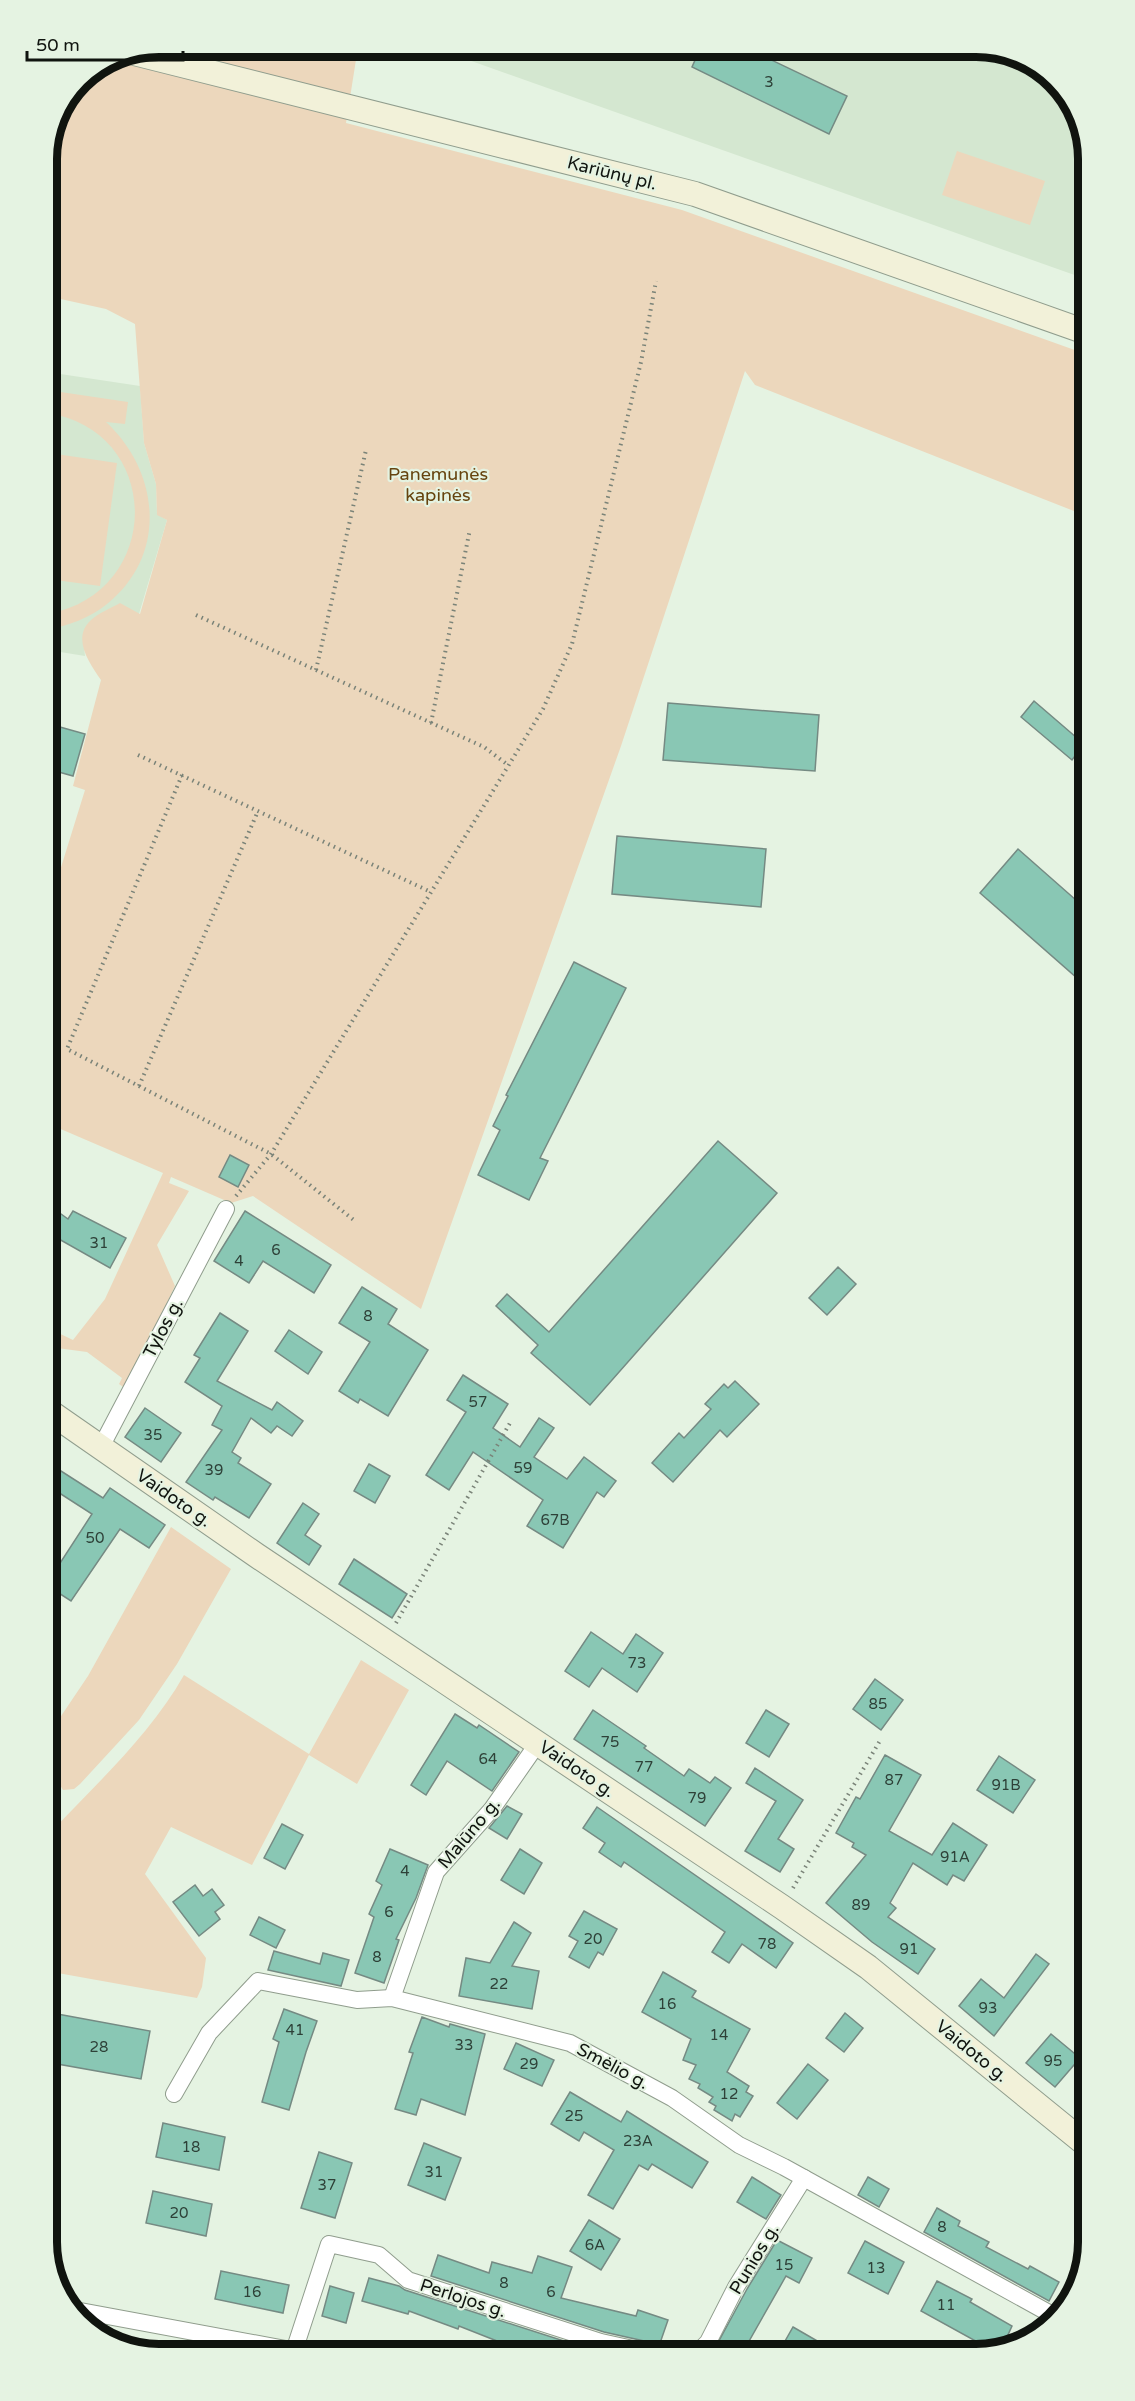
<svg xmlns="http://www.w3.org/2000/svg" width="1135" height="2401" font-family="'Varela Round',sans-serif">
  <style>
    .built { fill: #d4e7d0 }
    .green { fill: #ecd7bc }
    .building { fill: #89c7b4; stroke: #758a83; stroke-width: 1.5 }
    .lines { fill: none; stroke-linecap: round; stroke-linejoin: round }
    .street-casing { stroke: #909d8d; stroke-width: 18 }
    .secondary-casing { stroke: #909d8d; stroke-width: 26 }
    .path { stroke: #7a8378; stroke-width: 4; stroke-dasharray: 1.5 4.5; stroke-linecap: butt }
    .street { stroke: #fff; stroke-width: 16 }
    .secondary { stroke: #f2f1d9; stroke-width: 24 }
    .labels { text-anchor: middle; stroke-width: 4.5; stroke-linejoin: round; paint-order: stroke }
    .number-label { font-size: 15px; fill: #2e4138 }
    .street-label { font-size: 18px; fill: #10140f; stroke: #e5f3e2 }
    .park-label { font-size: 18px; fill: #66440f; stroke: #e5f3e2 }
    .rim { fill: none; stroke: #10140f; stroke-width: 8 }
  </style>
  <rect width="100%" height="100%" fill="#e5f3e2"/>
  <g class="built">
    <polygon points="432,47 984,47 1045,70 1082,123 1083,278"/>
    <polygon points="47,372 140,386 144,443 156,484 157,514 167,520 139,614 83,636 85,656 48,650"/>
  </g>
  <g class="green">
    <path d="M159,47H358L346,123L682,210L1083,353L1084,515L755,385L745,371L621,746L421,1309L253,1196L231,1203L171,1177L169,1183L189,1191L157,1245L175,1286L126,1389L119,1384L122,1378L87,1352L57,1348L50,1355V1329L73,1340L105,1299L163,1173L49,1124V906L85,790L73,786L101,680C90,664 71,638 91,620C99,613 111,608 120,603L140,614L167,520L157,515L156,484L144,443L135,324L106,309L47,296V152L80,79L116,55Z"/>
    <polygon points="957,151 1045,181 1030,225 942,195"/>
    <path d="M47,390L128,402L125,424L106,422C160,472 168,555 107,604C90,618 69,625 48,630V614C165,592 163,430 47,413Z"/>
    <polygon points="56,454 117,463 100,586 48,579 48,511"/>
    <polygon points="171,1527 231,1569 177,1664 139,1720 80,1784 74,1789 63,1790 51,1770 51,1731 88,1676"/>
    <path d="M361,1660L409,1690L357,1784L309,1755L252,1865L171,1827L145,1874L206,1958L202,1987L197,1998L52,1972L51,1832C98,1782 150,1735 184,1675L309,1754Z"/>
  </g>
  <g class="building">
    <polygon points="701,47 765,47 761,55 847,96 829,134 692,67"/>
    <polygon points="1034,701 1084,744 1072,760 1021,717"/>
    <polygon points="668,703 819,715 815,771 663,760"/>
    <polygon points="60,727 85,734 73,776 48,769"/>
    <polygon points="617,836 766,849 761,907 612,894"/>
    <polygon points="1018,849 1085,908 1085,985 980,893"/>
    <polygon points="574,962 626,988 540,1158 548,1161 529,1200 478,1175 500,1130 493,1126 508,1096 506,1095"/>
    <polygon points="718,1141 777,1193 590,1405 531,1353 538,1345 496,1306 507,1294 549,1332"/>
    <polygon points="230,1155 249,1165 238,1187 219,1177"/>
    <polygon points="50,1206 68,1219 73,1211 126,1238 110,1268 50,1234"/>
    <polygon points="245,1211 331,1265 314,1293 263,1261 249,1283 214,1261"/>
    <polygon points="838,1267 856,1284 827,1315 809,1298"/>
    <polygon points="362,1287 397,1309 388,1324 428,1350 388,1416 360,1399 358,1403 339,1391 370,1342 339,1323"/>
    <polygon points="220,1313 248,1331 217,1381 272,1410 277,1402 303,1421 292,1436 277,1426 271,1433 251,1418 232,1452 241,1458 238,1463 271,1484 249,1518 215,1497 213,1500 186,1482 222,1430 212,1425 222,1406 185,1382 200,1358 194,1355"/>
    <polygon points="289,1330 322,1352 308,1374 275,1351"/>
    <polygon points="463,1375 508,1404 493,1428 520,1447 539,1418 554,1428 534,1457 567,1479 584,1457 616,1481 604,1497 597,1492 563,1548 527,1526 543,1500 473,1452 449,1490 426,1475 466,1412 447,1400"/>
    <polygon points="735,1381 759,1404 727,1437 720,1430 673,1482 652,1463 679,1433 684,1438 711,1409 705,1404 724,1384 728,1388"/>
    <polygon points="145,1408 181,1433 161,1462 125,1437"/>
    <polygon points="50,1464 103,1498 110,1488 165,1525 149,1548 120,1529 71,1601 51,1588 51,1577 92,1514 50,1487"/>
    <polygon points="369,1464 390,1476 375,1503 354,1491"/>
    <polygon points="303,1503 319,1514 305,1535 321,1546 309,1565 277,1543"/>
    <polygon points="354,1559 407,1594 392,1618 339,1584"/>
    <polygon points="591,1632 623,1654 636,1634 663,1653 637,1692 602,1668 589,1687 565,1671"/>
    <polygon points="875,1679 903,1700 881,1730 853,1709"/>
    <polygon points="593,1710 646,1746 644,1748 684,1776 689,1769 710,1783 715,1777 731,1788 705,1826 574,1739"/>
    <polygon points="766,1710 789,1724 769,1757 746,1743"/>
    <polygon points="455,1714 477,1728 479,1725 519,1752 492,1791 447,1761 426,1795 411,1785"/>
    <polygon points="885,1755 921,1775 889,1831 932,1855 953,1823 987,1845 964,1881 953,1875 947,1885 913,1863 890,1903 896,1908 888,1917 935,1949 918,1974 872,1942 826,1903 866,1855 852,1847 854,1843 836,1833 856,1797 860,1799"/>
    <polygon points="999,1756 1035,1780 1013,1813 977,1790"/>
    <polygon points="755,1768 803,1800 778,1839 794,1849 780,1872 745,1851 776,1801 746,1783"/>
    <polygon points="507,1806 522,1814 507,1839 489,1828"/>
    <polygon points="597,1807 793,1943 776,1968 742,1944 729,1963 712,1952 725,1932 624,1862 621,1867 599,1852 605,1843 583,1828"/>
    <polygon points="282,1824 303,1835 285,1869 264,1858"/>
    <polygon points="390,1849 428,1865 416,1898 396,1939 399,1940 384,1983 355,1973 374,1917 369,1914 382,1885 376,1881"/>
    <polygon points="520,1849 542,1863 524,1894 501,1880"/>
    <polygon points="195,1885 203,1896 212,1889 224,1905 215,1912 220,1919 199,1936 173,1902"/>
    <polygon points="584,1911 617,1929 603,1955 598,1952 589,1968 569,1957 578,1941 569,1936"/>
    <polygon points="259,1917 285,1930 276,1948 250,1935"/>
    <polygon points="514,1922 531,1933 512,1966 539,1971 532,2009 459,1996 466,1958 490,1963"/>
    <polygon points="274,1951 320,1964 323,1953 349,1960 341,1986 268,1970"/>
    <polygon points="1036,1954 1049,1964 994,2036 959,2006 981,1979 1004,1998"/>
    <polygon points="663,1972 696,1991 692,1997 750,2029 727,2072 749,2086 746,2092 753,2096 740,2117 735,2114 732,2121 714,2110 716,2106 709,2102 713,2097 698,2088 700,2084 689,2079 696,2065 683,2060 691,2039 642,2012"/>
    <polygon points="284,2009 317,2021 306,2052 289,2110 262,2102 279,2042 273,2039"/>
    <polygon points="52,2013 150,2031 141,2079 52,2063"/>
    <polygon points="845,2013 863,2028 844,2052 826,2038"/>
    <polygon points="422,2017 449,2027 450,2024 485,2034 465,2115 421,2099 416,2115 395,2109 413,2053 409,2052"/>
    <polygon points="1051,2034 1080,2058 1055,2087 1026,2063"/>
    <polygon points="516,2043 554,2060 542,2086 504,2069"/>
    <polygon points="808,2064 828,2080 797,2119 777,2103"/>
    <polygon points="570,2092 621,2122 627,2111 708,2162 692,2188 652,2164 648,2170 639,2165 613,2209 588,2195 614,2150 584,2132 579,2141 551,2124"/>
    <polygon points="163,2123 225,2137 219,2170 156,2157"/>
    <polygon points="424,2143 461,2158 445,2200 408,2185"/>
    <polygon points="319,2152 352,2163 335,2218 301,2208"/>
    <polygon points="752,2177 781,2195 766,2219 737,2202"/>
    <polygon points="868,2177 889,2189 879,2207 858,2195"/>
    <polygon points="153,2191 212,2204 206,2236 146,2223"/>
    <polygon points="937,2208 960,2221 958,2226 989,2242 986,2247 1028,2269 1030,2266 1059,2282 1049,2301 924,2232"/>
    <polygon points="589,2220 620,2239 601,2270 570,2251"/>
    <polygon points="777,2240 812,2258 799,2283 786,2276 744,2350 714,2350 747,2289"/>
    <polygon points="865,2241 904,2262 888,2294 848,2273"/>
    <polygon points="438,2255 489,2273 492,2262 532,2273 538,2256 572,2267 561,2298 636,2316 638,2310 668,2320 658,2349 644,2341 604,2332 431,2276"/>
    <polygon points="221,2271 289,2285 283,2313 215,2299"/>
    <polygon points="369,2278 399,2286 405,2290 595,2351 525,2352 459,2326 458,2329 409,2311 408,2314 362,2301"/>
    <polygon points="937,2281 972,2299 970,2302 1012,2326 1007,2337 1019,2344 1012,2348 990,2349 921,2311"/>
    <polygon points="330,2286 354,2293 346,2323 322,2316"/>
    <polygon points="793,2327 833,2350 780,2350"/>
  </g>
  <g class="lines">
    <g class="street-casing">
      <g id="street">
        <polyline points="101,1447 226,1209"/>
        <polyline points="392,1998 436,1872 492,1809 538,1743"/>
        <polyline points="174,2094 209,2033 258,1981 357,2000 392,1998 570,2043 672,2098 739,2145 784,2167 1056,2317"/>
        <polyline points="75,2310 307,2353"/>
        <polyline points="294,2351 329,2244 379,2255 408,2280 601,2342 642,2351"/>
        <polyline points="699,2351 708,2342 736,2287 804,2178"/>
      </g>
    </g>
    <g class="secondary-casing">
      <g id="secondary">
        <polyline points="130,52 695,194 1083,331"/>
        <polyline points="50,1412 256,1555 782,1907 868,1967 1088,2146"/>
      </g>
    </g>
    <g class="path">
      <polyline points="98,67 104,68 105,63"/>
      <polyline points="196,615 484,747 508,765"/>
      <polyline points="316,670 366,450"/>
      <polyline points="431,723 470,529"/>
      <polyline points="138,755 431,892"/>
      <polyline points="182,775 67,1049 271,1154 355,1221"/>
      <polyline points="139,1086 258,811"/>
      <polyline points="236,1196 271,1154 543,709 572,644 641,362 656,281"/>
      <polyline points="396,1623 510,1423"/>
      <polyline points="793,1888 881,1739"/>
    </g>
    <use href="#street" class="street"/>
    <use href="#secondary" class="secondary"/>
  </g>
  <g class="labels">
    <g class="number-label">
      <text x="769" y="87">3</text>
      <text x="99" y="1248">31</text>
      <text x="276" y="1255">6</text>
      <text x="239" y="1266">4</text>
      <text x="368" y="1321">8</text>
      <text x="478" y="1407">57</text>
      <text x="153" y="1440">35</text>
      <text x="523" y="1473">59</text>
      <text x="214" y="1475">39</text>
      <text x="555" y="1525">67B</text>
      <text x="95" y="1543">50</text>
      <text x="637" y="1668">73</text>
      <text x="878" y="1709">85</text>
      <text x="610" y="1747">75</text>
      <text x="488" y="1764">64</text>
      <text x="644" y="1772">77</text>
      <text x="894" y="1785">87</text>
      <text x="1006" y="1790">91B</text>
      <text x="697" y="1803">79</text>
      <text x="955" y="1862">91A</text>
      <text x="405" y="1876">4</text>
      <text x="861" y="1910">89</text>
      <text x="389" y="1917">6</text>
      <text x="593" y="1944">20</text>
      <text x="767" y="1949">78</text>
      <text x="909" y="1954">91</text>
      <text x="377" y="1962">8</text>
      <text x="499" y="1989">22</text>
      <text x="667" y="2009">16</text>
      <text x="988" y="2013">93</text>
      <text x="295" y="2035">41</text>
      <text x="719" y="2040">14</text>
      <text x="464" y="2050">33</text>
      <text x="99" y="2052">28</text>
      <text x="1053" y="2066">95</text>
      <text x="529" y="2069">29</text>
      <text x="729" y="2099">12</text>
      <text x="574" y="2121">25</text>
      <text x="638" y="2146">23A</text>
      <text x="191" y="2152">18</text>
      <text x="434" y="2177">31</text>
      <text x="327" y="2190">37</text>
      <text x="179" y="2218">20</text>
      <text x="942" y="2232">8</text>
      <text x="595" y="2250">6A</text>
      <text x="784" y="2270">15</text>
      <text x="876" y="2273">13</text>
      <text x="504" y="2288">8</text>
      <text x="252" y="2297">16</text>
      <text x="551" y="2297">6</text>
      <text x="946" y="2310">11</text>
    </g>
    <g class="street-label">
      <text transform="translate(612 173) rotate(14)" y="6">Kariūnų pl.</text>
      <text transform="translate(163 1328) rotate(-62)" y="6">Tylos g.</text>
      <text transform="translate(174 1498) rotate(35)" y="6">Vaidoto g.</text>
      <text transform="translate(577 1769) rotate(34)" y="6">Vaidoto g.</text>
      <text transform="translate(469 1833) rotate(-50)" y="6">Malūno g.</text>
      <text transform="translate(972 2051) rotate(39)" y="6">Vaidoto g.</text>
      <text transform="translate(613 2066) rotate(28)" y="6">Smėlio g.</text>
      <text transform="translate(754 2259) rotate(-59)" y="6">Punios g.</text>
      <text transform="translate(463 2298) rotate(18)" y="6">Perlojos g.</text>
    </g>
    <g class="park-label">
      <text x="438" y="480">Panemunės<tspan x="438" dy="21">kapinės</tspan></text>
    </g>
  </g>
  <path d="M0 0H1135V2401H0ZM159 57H976A102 102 0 0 1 1078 159V2242A102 102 0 0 1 976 2344H159A102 102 0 0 1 57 2242V159A102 102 0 0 1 159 57Z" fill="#e5f3e2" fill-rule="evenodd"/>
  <path class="rim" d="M159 57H976A102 102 0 0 1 1078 159V2242A102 102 0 0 1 976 2344H159A102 102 0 0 1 57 2242V159A102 102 0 0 1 159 57Z"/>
  <path d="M27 51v9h156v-9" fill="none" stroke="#10140f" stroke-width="3"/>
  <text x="36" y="51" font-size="18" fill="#10140f" stroke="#e5f3e2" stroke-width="4.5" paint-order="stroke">50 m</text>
</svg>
